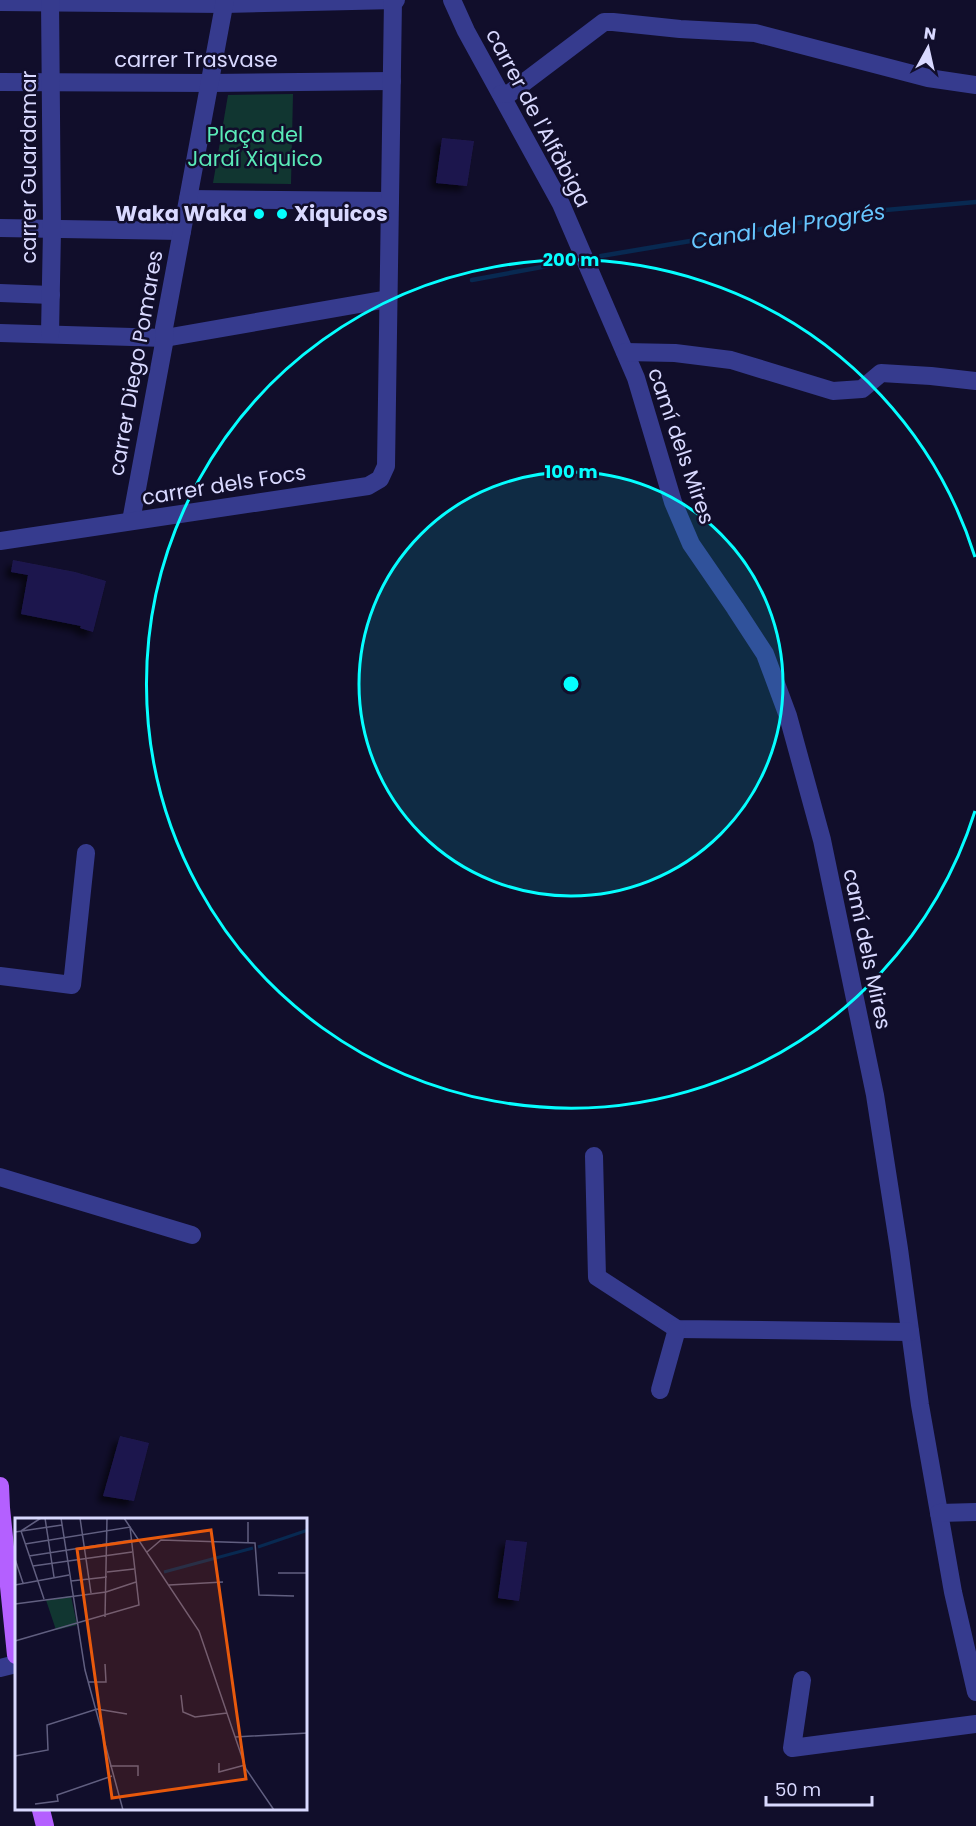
<svg xmlns="http://www.w3.org/2000/svg" width="976" height="1826" font-family="Poppins,sans-serif">
  <style>
    .green { fill: #113631 }
    .lines { fill: none; stroke-linecap: round; stroke-linejoin: round }
    .stream { stroke: #082951; stroke-width: 4.5 }
    .building { fill: #1f194e; filter: url(#shadow) }
    .minor { stroke: #363b8e; stroke-width: 18 }
    .major { stroke: #b460ff; stroke-width: 18 }
    .ring { fill: none; stroke: #05feff; stroke-width: 3 }
    .poi-dot { fill: #05feff; stroke: #110e2b; stroke-width: 2 }
    .labels { text-anchor: middle; stroke-width: 5; stroke-linejoin: round; paint-order: stroke }
    .street-label { font-size: 21px; fill: #d9d9ff; stroke: #110e2b }
    .park-label { font-size: 21px; fill: #5aeab8; stroke: #110e2b }
    .poi-label { font-size: 21px; font-weight: bold; fill: #d9d9ff; stroke: #110e2b; text-anchor: end }
    .water-label { font-size: 22px; font-style: italic; fill: #67c7ff; stroke: #110e2b }
    .inset-river { fill: none; stroke: #082951; stroke-width: 3 }
    .inset-road { fill: none; stroke: #615f80; stroke-width: 1.5 }
    .view { fill: #e8590c; fill-opacity: 0.15; stroke: #e8590c; stroke-width: 3 }
    .inset-edge { fill: none; stroke: #d9d9ff; stroke-width: 3 }
    .centre { fill: #05feff; stroke: #110e2b; stroke-width: 3 }
    .ring-label { font-size: 18px; text-anchor: middle; font-weight: bold; fill: #05feff; stroke: #110e2b; stroke-width: 5; stroke-linejoin: round; paint-order: stroke }
  </style>
  <defs>
    <filter id="shadow"><feDropShadow dx="-5.5" dy="5.5" stdDeviation="3" flood-color="#0009"/></filter>
  </defs>
  <rect width="100%" height="100%" fill="#110e2b"/>
  <polygon class="green" points="293,94 291,184 213,183 228,95"/>
  <g class="lines">
    <g class="stream">
      <polyline points="601,256 863,212 976,202"/>
      <polyline points="472,280 580,260"/>
    </g>
  </g>
  <g class="building">
    <polygon points="442,138 474,141 467,186 436,183"/>
    <polygon points="13,560 75,572 106,581 93,632 80,628 81,626 21,614 28,575 11,572"/>
    <polygon points="120,1436 149,1443 134,1501 103,1496"/>
    <polygon points="506,1540 527,1542 519,1601 498,1598"/>
  </g>
  <g class="lines">
    <g class="minor">
      <polyline points="452,0 466,31 561,204 636,378 673,502 691,544 735,608 765,654 788,716 822,840 875,1095 899,1249 920,1405 953,1592 976,1692"/>
      <polyline points="0,2 224,4 396,0"/>
      <polyline points="0,82 210,83 392,81"/>
      <polyline points="501,94 510,93 604,22 613,22 680,29 755,33 928,78 976,85"/>
      <polyline points="188,199 390,201"/>
      <polyline points="0,228 182,231"/>
      <polyline points="0,293 51,295"/>
      <polyline points="0,333 165,338 388,299"/>
      <polyline points="50,334 52,230 50,0"/>
      <polyline points="625,352 675,353 731,360 833,391 862,389 881,373 931,376 976,381"/>
      <polyline points="131,521 165,338 164,328 225,0"/>
      <polyline points="0,541 368,486 380,479 386,466 393,0"/>
      <polyline points="0,976 72,985 86,853"/>
      <polyline points="594,1156 597,1277 677,1329 910,1332"/>
      <polyline points="0,1177 192,1235"/>
      <polyline points="660,1390 677,1329"/>
      <polyline points="939,1513 976,1512"/>
      <polyline points="0,1668 16,1664"/>
      <polyline points="802,1680 792,1748 976,1724"/>
    </g>
    <g class="major">
      <polyline points="0,1486 1,1508 16,1655"/>
      <polyline points="41,1810 45,1826"/>
    </g>
  </g>
  <circle cx="571" cy="684" r="212" fill="#05feff" fill-opacity=".12"/>
  <g class="ring">
    <circle cx="571" cy="684" r="212"/>
    <path d="M975 811A424 424 0 1 1 975 557"/>
  </g>
  <g class="poi-dot">
    <circle cx="259" cy="214" r="6"/>
    <circle cx="282" cy="214" r="6"/>
  </g>
  <g class="labels">
    <g class="street-label">
      <text x="196" y="67">carrer Trasvase</text>
      <text transform="translate(538 118) rotate(62)" y="7">carrer de l'Alfàbiga</text>
      <text transform="translate(29 167) rotate(-90)" y="7">carrer Guardamar</text>
      <text transform="translate(136 363) rotate(-80)" y="7">carrer Diego Pomares</text>
      <text transform="translate(681 446) rotate(71)" y="7">camí dels Mires</text>
      <text transform="translate(224 485) rotate(-9)" y="7">carrer dels Focs</text>
      <text transform="translate(867 949) rotate(78)" y="7">camí dels Mires</text>
    </g>
    <g class="park-label">
      <text x="255" y="142">Plaça del<tspan x="255" dy="24">Jardí Xiquico</tspan></text>
    </g>
    <g class="poi-label">
      <text x="247" y="221">Waka Waka</text>
      <text x="294" y="221" text-anchor="start">Xiquicos</text>
    </g>
    <g class="water-label">
      <text transform="translate(788 226) rotate(-9)" y="8">Canal del Progrés</text>
    </g>
  </g>
  <g transform="translate(15 1518)">
    <rect width="292" height="292" fill="#110e2b"/>
    <path d="M56,78L62,107L41,112L31,82Z" fill="#113631"/>
    <path class="inset-river" d="M243,29L293,12M149,54L238,30"/>
    <path class="inset-road" d="M30,0L39,59M46,0L70,152L108,292M65,0L76,75M109,0L184,113L231,251L259,292M233,4V24M6,13L29,81M6,13L26,0M0,14L47,7M132,34L146,22L240,25L244,77L279,78M14,38L117,22M0,41L8,65M18,48L117,34M92,54L119,51M263,55H293M56,63L92,59M0,67L54,57M154,67L208,64M0,86L91,74L121,64M90,99L92,0M0,123L124,87L115,9L10,26M74,164H91L90,146M166,177L168,194L180,199L212,195M220,219L293,215M0,238L33,232L32,207L82,191L112,196M204,245V254L230,247M95,248H123V258M20,286L43,283L42,277L97,258"/>
    <path class="view" d="M196,12L231,261L97,280L62,31Z"/>
    <rect width="292" height="292" class="inset-edge"/>
  </g>
  <circle cx="571" cy="684" r="9" class="centre"/>
  <g class="ring-label">
    <text x="571" y="266">200 m</text>
    <text x="571" y="478">100 m</text>
  </g>
  <g transform="translate(928 48) rotate(8)" stroke="#110e2b" stroke-width="4.5" paint-order="stroke">
  <path d="M0-4.5L10 22L0 15L-10 22Z" fill="#d9d9ff"/>
  <text y="-9" font-size="16" font-weight="bold" text-anchor="middle" fill="#d9d9ff">N</text>
  </g>
  <path d="M766 1796v9h106v-9" fill="none" stroke="#d9d9ff" stroke-width="3"/>
  <text x="775" y="1796" font-size="18" fill="#d9d9ff" stroke="#110e2b" stroke-width="4.5" paint-order="stroke">50 m</text>
</svg>
